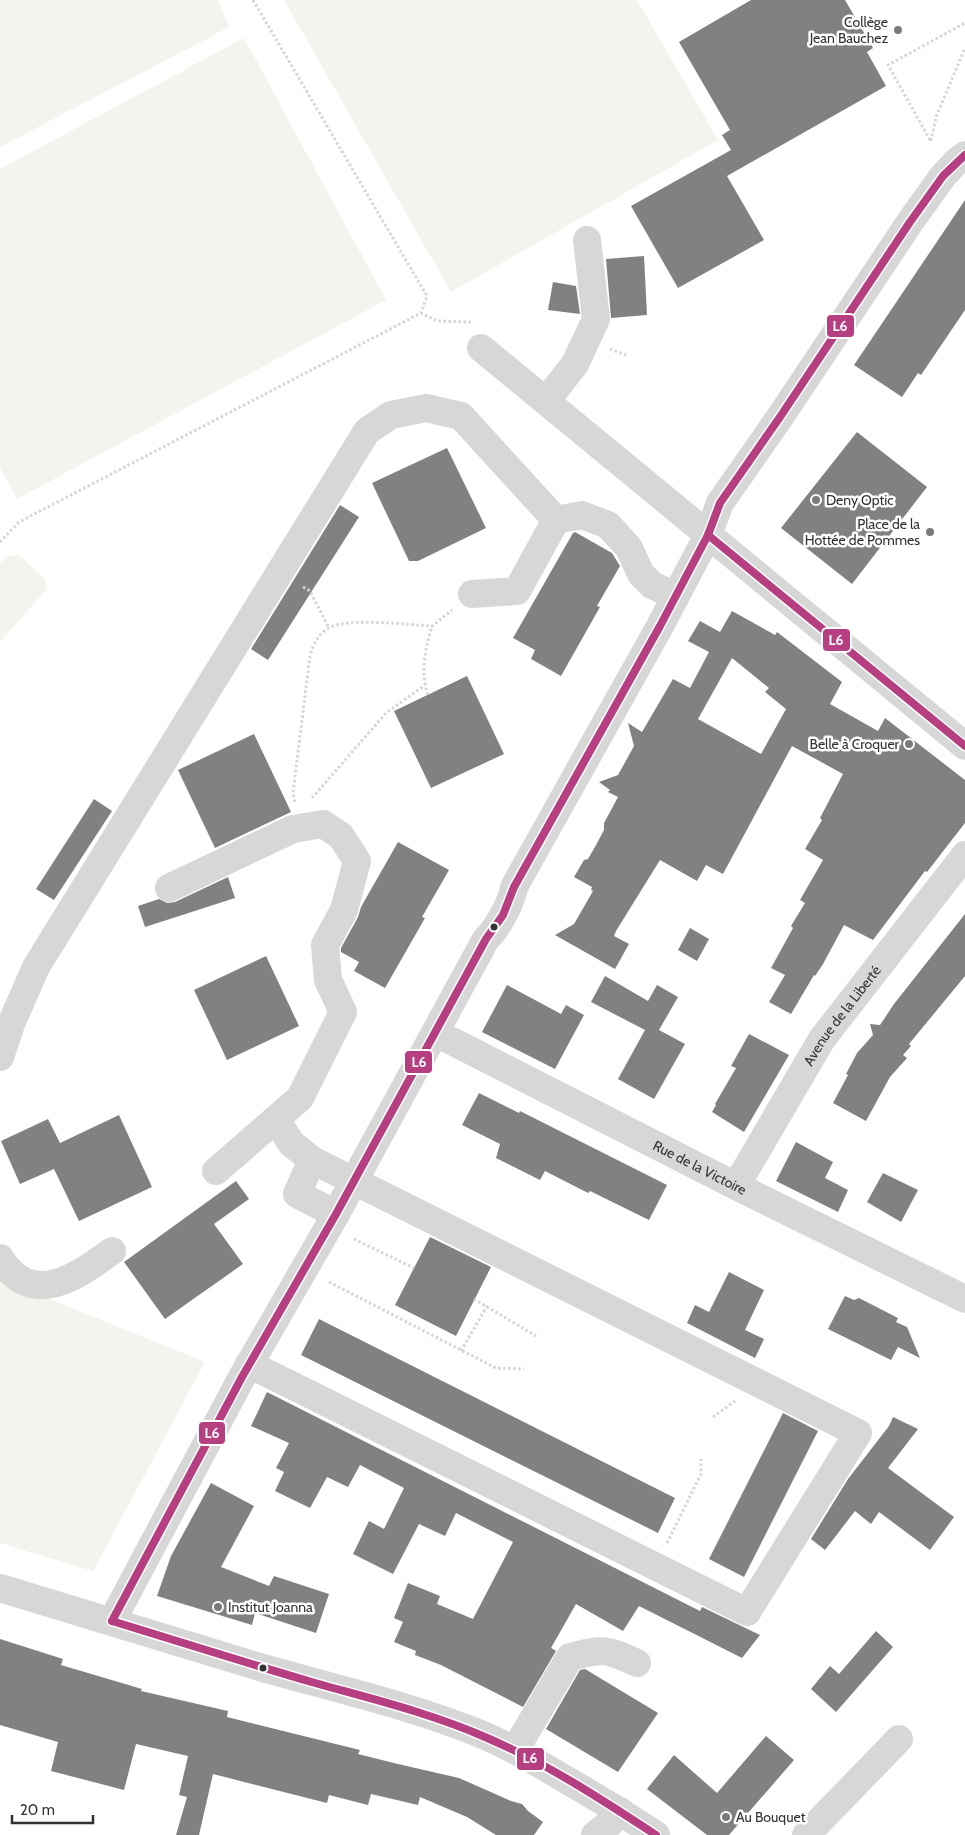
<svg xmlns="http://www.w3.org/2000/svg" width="965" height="1835" font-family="Cabin,sans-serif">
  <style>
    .green { fill: #f1f5ed }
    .building { fill: #818181; fill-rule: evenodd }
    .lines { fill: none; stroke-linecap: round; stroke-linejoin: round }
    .path { stroke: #d6d6d6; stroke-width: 3; stroke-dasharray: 2.5 2.5; stroke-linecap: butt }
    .minor { stroke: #d7d7d7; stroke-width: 28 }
    .bus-1-casing { stroke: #fff; stroke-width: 11 }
    .bus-1 { stroke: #b63f82; stroke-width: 8 }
    .poi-dot { fill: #7a7a7a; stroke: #fff; stroke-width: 2 }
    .bus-dot { fill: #333; stroke: #fff; stroke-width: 2 }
    .labels { text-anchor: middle; stroke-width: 5; stroke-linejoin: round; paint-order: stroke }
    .poi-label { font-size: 14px; fill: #333; stroke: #fff; text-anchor: end }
    .street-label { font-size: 14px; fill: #333; stroke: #fff }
    .line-badge { stroke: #fff; stroke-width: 2 }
    .badge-label { font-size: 14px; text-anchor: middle; font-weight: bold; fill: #fff }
  </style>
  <rect width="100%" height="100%" fill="#fff"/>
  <g class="green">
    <polygon points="0,0 218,0 229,27 0,147"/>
    <polygon points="284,0 637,0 718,140 451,292"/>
    <polygon points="244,38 386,300 17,499 0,468 0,169"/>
    <polygon points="19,555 45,579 46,590 0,642 0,563 6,557"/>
    <polygon points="0,1279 205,1362 93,1571 0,1543"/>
  </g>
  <g class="building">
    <polygon points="751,0 845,0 873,48 867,52 886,86 727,176 764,240 678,288 631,206 731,150 722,135 730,130 679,42"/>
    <polygon points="965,200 965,310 921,375 918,373 902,397 854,365"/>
    <polygon points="644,256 647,315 611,318 606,259"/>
    <polygon points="553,282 576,286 580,314 548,310"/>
    <polygon points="857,432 927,487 852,584 781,528"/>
    <polygon points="447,448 486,528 418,561 409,561 372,483"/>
    <polygon points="340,505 359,517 268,660 251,649"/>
    <polygon points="575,532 612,553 620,566 597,606 600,607 561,676 531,659 535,650 513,638 573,533"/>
    <path d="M732,611L775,635L777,632L842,682L830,704L878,731L885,718L965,780V823L927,872L925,871L873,940L844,925L823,964L815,976L814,975L791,1014L769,1002L785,975L771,968L793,928L791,926L805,903L800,900L823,860L805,849L822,820L820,818L843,774L792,746L723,874L706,865L697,881L660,860L616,931L614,936L629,944L615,969L555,935L574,924L593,891L591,890L592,887L574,877L584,860L588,859L596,845L604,830V823L618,797L608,792L610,790L599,782L618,775L634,746L628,723L642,732L673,679L690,688L709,652L688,641L700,621L720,632ZM732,658L769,688L765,692L786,709L761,754L698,719Z"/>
    <polygon points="467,676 504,754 431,788 394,711"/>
    <polygon points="254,734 291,812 215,848 178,770"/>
    <polygon points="94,799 112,811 54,900 36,889"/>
    <polygon points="398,842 449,870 422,917 425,918 385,988 354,971 359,962 341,952 341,948 358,917 361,907"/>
    <polygon points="228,877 235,898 145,927 138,906 159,899 167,903 175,902"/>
    <polygon points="965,914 965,976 909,1044 911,1046 903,1055 907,1058 890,1077 866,1121 833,1103 848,1075 846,1074 857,1053 873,1035 870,1024 880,1025 894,1004"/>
    <polygon points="690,928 709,939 697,961 678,950"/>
    <polygon points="266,956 299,1026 227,1060 194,990"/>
    <polygon points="605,976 648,1001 657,985 678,997 659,1030 685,1044 654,1099 618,1079 645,1030 591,1002"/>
    <polygon points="507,985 561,1014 566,1005 584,1015 555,1069 482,1032"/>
    <polygon points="749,1034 789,1055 744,1132 712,1112 716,1105 715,1104 736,1068 731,1066"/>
    <polygon points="479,1093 519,1113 520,1111 667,1185 649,1220 590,1191 588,1193 545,1171 540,1180 496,1158 500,1144 462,1125"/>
    <polygon points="119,1115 152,1187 79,1221 54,1169 20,1184 1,1141 48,1119 60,1143"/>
    <polygon points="796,1142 833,1162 825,1178 848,1190 838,1212 776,1181"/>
    <polygon points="883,1173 918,1190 901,1222 867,1202"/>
    <polygon points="236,1181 249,1199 214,1224 243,1264 165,1319 124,1262"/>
    <polygon points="430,1237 491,1267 456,1336 395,1305"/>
    <polygon points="729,1272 764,1290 745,1330 764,1339 755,1358 687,1323 695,1305 709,1312"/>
    <polygon points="845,1296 854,1300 859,1298 898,1318 896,1322 907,1327 920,1358 898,1347 891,1360 828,1329"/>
    <polygon points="319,1319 675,1498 658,1533 301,1355"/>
    <polygon points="267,1392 700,1611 702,1607 760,1635 742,1658 639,1606 623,1631 576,1604 551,1648 556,1651 523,1707 441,1665 415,1655 416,1651 394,1642 403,1622 394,1618 408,1583 440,1596 437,1604 473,1619 513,1542 456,1513 445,1536 419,1524 393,1574 353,1554 369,1521 384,1529 404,1488 360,1465 348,1487 327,1477 310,1508 275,1491 284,1472 276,1468 289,1443 251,1426"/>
    <polygon points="783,1413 818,1431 744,1577 709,1559"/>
    <polygon points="893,1417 918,1429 888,1468 954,1517 930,1550 879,1512 871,1524 855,1511 825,1550 811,1539 848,1479 889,1426"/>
    <polygon points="211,1483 254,1506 221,1567 269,1586 274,1576 329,1594 316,1633 255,1613 252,1625 157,1596 171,1556"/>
    <polygon points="876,1631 893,1647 836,1712 811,1689 830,1666 839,1674"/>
    <polygon points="0,1639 63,1659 61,1665 142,1689 141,1691 228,1711 227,1717 360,1750 358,1754 398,1764 459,1778 511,1801 522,1804 528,1811 543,1822 534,1835 496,1835 467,1817 420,1797 418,1805 371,1794 368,1805 329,1795 327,1803 213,1774 199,1835 176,1835 187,1797 179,1795 188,1756 136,1744 124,1790 51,1771 58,1742 0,1725"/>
    <polygon points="585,1669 658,1713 618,1772 546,1729 580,1670"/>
    <polygon points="766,1736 794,1760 729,1835 707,1835 647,1789 674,1755 717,1793"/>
  </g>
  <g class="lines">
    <g class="path">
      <polyline points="253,0 427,296 421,313"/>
      <polyline points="930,140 888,65 965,23"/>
      <polyline points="931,141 936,117 965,48"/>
      <polyline points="610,349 626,355"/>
      <polyline points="0,542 19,522 421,313 437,321 471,322"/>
      <polyline points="303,587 310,591 329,628"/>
      <path d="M428,695C420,671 425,650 432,626"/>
      <polyline points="312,798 386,713 425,685"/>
      <path d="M295,802L293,792L310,656C313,645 318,634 329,628C347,617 409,625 432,626L452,610"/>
      <polyline points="354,1239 414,1268"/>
      <polyline points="329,1282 496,1368 524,1369"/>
      <polyline points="474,1299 536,1336"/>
      <polyline points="461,1351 487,1306"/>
      <polyline points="713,1417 735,1401"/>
      <polyline points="667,1543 701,1474 701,1459"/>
    </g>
    <g class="minor">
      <polyline points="481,348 965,746"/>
      <polyline points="546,401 575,364 596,319 587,240"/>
      <polyline points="472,594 517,591 556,520"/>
      <polyline points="169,888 293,829 323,824 341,836 357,861 344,910 325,945 328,980 343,1012 300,1098 216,1171"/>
      <path id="s1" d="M436,1033L736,1186L965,1299"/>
      <polyline points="0,1057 11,1024 36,967 367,431 391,415 426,408 461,416 556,520 582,515 608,525 629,548 641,574 652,585 675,596"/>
      <polyline points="276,1119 291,1143 312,1160 297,1194 336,1214"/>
      <path id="s2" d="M736,1186L822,1039L965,855"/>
      <path d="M0,1258C32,1309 76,1277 112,1251"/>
      <polyline points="249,1364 747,1612 858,1433 312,1160"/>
      <path d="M0,1588C88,1614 175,1642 263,1668C337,1689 413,1706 483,1735C511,1747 537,1762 563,1778C595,1796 626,1815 656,1835"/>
      <path d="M112,1621L242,1377L336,1214L486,939C497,929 512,902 514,887L660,626L708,535L720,503L780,417L910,222L943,176L956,162L965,155"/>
      <path d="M515,1750L570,1657C603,1648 607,1649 637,1663"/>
      <polyline points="595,1835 610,1823 620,1811"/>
      <polyline points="806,1835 899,1739"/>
    </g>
    <g class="bus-1-casing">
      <g id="bus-1">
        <polyline points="708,535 965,746"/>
        <polyline points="112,1621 242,1377 336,1214 486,939 503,915 514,887 660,626 708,535 720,503 780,417 910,222 943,176 965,155"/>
        <path d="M112,1621C180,1642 247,1663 315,1683C372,1699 430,1713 485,1737C546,1763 601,1799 656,1835"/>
      </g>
    </g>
    <use href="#bus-1" class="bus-1"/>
  </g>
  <g class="poi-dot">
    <circle cx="898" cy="30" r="5"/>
    <circle cx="816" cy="500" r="5"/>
    <circle cx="930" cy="532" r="5"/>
    <circle cx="909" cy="744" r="5"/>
    <circle cx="218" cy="1607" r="5"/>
    <circle cx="726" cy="1817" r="5"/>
  </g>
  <g class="bus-dot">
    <circle cx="494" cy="927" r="4.5"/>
    <circle cx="263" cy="1668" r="4.5"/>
  </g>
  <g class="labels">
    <g class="poi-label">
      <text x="888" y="27">Collège<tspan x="888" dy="16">Jean Bauchez</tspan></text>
      <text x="826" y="505" text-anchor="start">Deny Optic</text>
      <text x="920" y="529">Place de la<tspan x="920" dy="16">Hottée de Pommes</tspan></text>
      <text x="899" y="749">Belle à Croquer</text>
      <text x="228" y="1612" text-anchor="start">Institut Joanna</text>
      <text x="736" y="1822" text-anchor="start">Au Bouquet</text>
    </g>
    <g class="street-label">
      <text dy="5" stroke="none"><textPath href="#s2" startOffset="201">Avenue de la Liberté</textPath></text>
      <text dy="5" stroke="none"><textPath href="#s1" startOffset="296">Rue de la Victoire</textPath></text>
    </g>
  </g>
  <g class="line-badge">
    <rect x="826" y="314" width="29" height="24" rx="5" fill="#b63f82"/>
    <rect x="822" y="628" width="29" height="24" rx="5" fill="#b63f82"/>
    <rect x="404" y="1050" width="29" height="24" rx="5" fill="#b63f82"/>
    <rect x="198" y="1421" width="28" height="24" rx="5" fill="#b63f82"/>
    <rect x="516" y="1747" width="29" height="24" rx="5" fill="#b63f82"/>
  </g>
  <g class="badge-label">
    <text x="840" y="331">L6</text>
    <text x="836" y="645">L6</text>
    <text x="419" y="1067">L6</text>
    <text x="212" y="1438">L6</text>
    <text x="530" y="1763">L6</text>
  </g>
  <path d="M12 1815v8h81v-8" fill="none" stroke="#333333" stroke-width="2.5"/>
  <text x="20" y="1815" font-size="15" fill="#333333" stroke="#ffffff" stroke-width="4" paint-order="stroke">20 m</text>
</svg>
